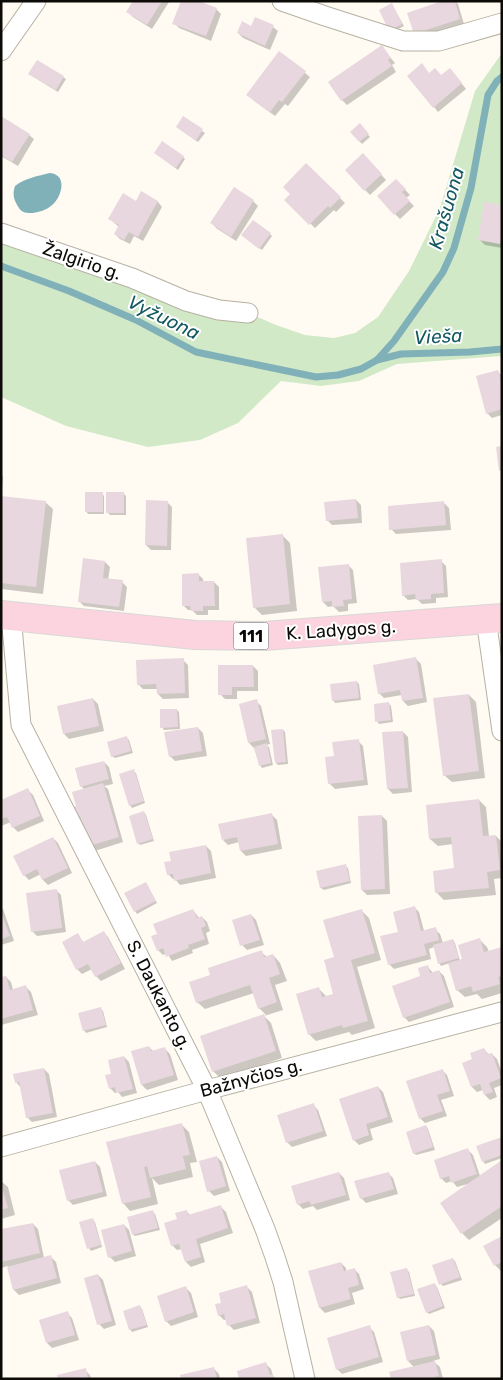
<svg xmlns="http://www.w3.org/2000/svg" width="503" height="1380" font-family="Rubik,sans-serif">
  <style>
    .green { fill: #d2e9c7 }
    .water { fill: #80b1b9 }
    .shadow { fill: #0003 }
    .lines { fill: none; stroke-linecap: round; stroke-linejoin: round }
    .stream { stroke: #80b1b9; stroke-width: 7 }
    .building { fill: #e8d7df }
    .street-casing { stroke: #b7b1a3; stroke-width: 21 }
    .primary-casing { stroke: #d8d8d7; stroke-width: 30 }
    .street { stroke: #fff; stroke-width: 19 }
    .primary { stroke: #fcd4df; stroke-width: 28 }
    .labels { text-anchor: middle; stroke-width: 4; stroke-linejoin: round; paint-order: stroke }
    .shield { fill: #fff; stroke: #565451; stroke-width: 1 }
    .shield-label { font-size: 16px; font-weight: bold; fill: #0d0b07 }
    .street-label { font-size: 18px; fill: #0d0b07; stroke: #fff }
    .water-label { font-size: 19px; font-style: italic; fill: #155963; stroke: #fff }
  </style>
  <rect width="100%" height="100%" fill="#fffbf2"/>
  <polygon class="green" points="502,53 502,356 397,364 359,381 321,386 281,381 238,423 200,440 148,447 66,426 1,397 1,237 248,313 276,325 305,335 334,338 355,333 378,317 409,271 440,208 475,91"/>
  <path class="water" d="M50,173C69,175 61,199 51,206C46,210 39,212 33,213C27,213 22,213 19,208C14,200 12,195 15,186C25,178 38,176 50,173Z"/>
  <g class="shadow">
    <polygon points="134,1 168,1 169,2 152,29 133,17 128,12"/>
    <polygon points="446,1 455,1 458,4 464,24 420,39 415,34"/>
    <polygon points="392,5 404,26 392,32"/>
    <polygon points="216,9 221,14 211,41 179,28 174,23"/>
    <polygon points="252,27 273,27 278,31 270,50 243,38 238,33"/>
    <polygon points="381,46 395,63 392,65 396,72 347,105 342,100"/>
    <polygon points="280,53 310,77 288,106 285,104 275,116 253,100"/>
    <polygon points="38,61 66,79 58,92 32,76"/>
    <polygon points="430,74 442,76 455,75 466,89 438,112 434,107"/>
    <polygon points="1,118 29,135 34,139 18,166 1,156"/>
    <polygon points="184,118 205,133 198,142 180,129"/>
    <polygon points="359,125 370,137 362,144 351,132"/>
    <polygon points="155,153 183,157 185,159 178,170"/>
    <polygon points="368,160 386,180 370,195 365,190"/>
    <polygon points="306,165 345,203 336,212 334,210 315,228 286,200 291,194"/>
    <polygon points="396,180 410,195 406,198 414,206 400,219 395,214"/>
    <polygon points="234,189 253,201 258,206 236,241 216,228 212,223"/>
    <polygon points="137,202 158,202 162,207 143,241 134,236 130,244 120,239 115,234 119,227 110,219"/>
    <polygon points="502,206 502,248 485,245 480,240"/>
    <polygon points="270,234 272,236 262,250 245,237"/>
    <polygon points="498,372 502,376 502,415 492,418 487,413"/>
    <polygon points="1,475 3,476 2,491 1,491"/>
    <polygon points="102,493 104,496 104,514 88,514 86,511"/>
    <polygon points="123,493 126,496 126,515 110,515 107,512"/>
    <polygon points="1,497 45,502 53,509 43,594 1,589"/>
    <polygon points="356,500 361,505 362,523 332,525 327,520"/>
    <polygon points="167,502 172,507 171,550 151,550 146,545"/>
    <polygon points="444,503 449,508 451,530 396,534 391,529"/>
    <polygon points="282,535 290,543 297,611 262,615 254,607"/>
    <polygon points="441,561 446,566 448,597 436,598 436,603 422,604 417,599 408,600 403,595"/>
    <polygon points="105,562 110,567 108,580 122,582 127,587 124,611 84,606 79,601"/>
    <polygon points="348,565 353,570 357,603 348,604 348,611 339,612 333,606 328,607 323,602"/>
    <polygon points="198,574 203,579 203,582 214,582 219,587 219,610 208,610 208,615 197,615 192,610 188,610 183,605"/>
    <polygon points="416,659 421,664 427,702 408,706 403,701 402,695 384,698 379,693"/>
    <polygon points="183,660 188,665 189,698 163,699 158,694 158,689 143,689 138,684"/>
    <polygon points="253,666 258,671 258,691 237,691 237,699 225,699 220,694"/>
    <polygon points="357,682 359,684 361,700 335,703 333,700"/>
    <polygon points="469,695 476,702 485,778 452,782 444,775"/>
    <polygon points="93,699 98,704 104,731 69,739 64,734"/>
    <polygon points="256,701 261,706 270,744 266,745 269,747 273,765 262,768 260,765 254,748 249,743"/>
    <polygon points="389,704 391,706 393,722 379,724 377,721"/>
    <polygon points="177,710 179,712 180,729 164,730 162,727"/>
    <polygon points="198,728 203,733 207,756 175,761 170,756"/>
    <polygon points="283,730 285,732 288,764 278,765 276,763"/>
    <polygon points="403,732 408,737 412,792 393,794 388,789"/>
    <polygon points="127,738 129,740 133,753 115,758 112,756"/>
    <polygon points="358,741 363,746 368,785 335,789 330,784 335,757"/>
    <polygon points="104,762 109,767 113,784 104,786 108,789 123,842 95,851 90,846 83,821 80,822 75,817 85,790 81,786"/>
    <polygon points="133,771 136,773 145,803 132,808 130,805"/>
    <polygon points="28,790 33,795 44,821 18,832 13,827 11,822 1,826 1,801"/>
    <polygon points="479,800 486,807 489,837 496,836 502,842 502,878 494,879 496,895 444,900 437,893 434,872 455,870 453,844 438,846 430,839"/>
    <polygon points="144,812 146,815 154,841 140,845 138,843"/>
    <polygon points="272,815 277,820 282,849 246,856 241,851 239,842 228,845 223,840"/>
    <polygon points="382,816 387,821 390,894 367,895 362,890"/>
    <polygon points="53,838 58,843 72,873 48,885 43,880 41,874 29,880 24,875"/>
    <polygon points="206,846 211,851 216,878 180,885 175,879 173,879 168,874 172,862"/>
    <polygon points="345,866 348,868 351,883 324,890 321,888 318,872"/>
    <polygon points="146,883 157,903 137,914 135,911"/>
    <polygon points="56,890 61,895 66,932 37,936 32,931"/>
    <polygon points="1,907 3,909 14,941 1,945"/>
    <polygon points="414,907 419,912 424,931 435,929 440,934 443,943 453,940 455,943 460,961 480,940 487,947 489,952 502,948 502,993 482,999 477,994 465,997 457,990 450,963 441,966 439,963 434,947 429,949 431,959 394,969 389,964 399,933"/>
    <polygon points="193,910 199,918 202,917 207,922 210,931 206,933 209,944 192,950 193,953 172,961 167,953 163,955 158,950 159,934"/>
    <polygon points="362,911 369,918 381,960 357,967 375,1028 352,1035 349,1032 316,1041 309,1034 319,989 327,997 335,995 335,958"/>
    <polygon points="251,915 256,920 264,945 247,950 242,945"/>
    <polygon points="103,932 108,937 125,969 101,981 96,976 92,969 82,974 77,969 78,935 84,943"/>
    <polygon points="261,952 267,957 273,955 280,963 287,981 275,985 283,1010 264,1016 271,1023 282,1058 221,1079 213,1071 201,1036 266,1015 259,1008 254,993 205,1009 197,1002 212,976"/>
    <polygon points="427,966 433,973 439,971 444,976 454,1007 409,1022 404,1017"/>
    <polygon points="6,977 11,982 13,990 26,987 31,992 38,1015 1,1025 1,979"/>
    <polygon points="101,1009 103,1011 107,1027 86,1033 84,1030"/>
    <polygon points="149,1047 154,1052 165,1049 170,1054 178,1080 147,1090 142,1085"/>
    <polygon points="484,1049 489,1055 492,1054 497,1059 502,1073 502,1085 494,1088 497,1097 490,1100 485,1095 483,1090 477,1092 472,1087 464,1063 473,1060"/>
    <polygon points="124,1057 129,1062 137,1093 122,1097 118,1092 115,1093 110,1088 113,1075"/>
    <polygon points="44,1069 49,1074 57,1117 32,1122 27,1117 21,1088 16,1082"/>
    <polygon points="442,1070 447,1075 454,1096 441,1100 447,1116 425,1123 420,1118"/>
    <polygon points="378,1087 383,1092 393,1122 370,1129 373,1140 359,1145 354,1140"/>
    <polygon points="313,1105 318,1110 327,1136 292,1147 287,1142"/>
    <polygon points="182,1125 189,1132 197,1162 190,1163 193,1177 159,1185 152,1178 158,1204 130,1211 123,1203 108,1143"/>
    <polygon points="426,1126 428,1129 435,1150 416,1155 414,1153"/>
    <polygon points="502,1139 502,1158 485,1164 483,1161"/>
    <polygon points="468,1150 473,1155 480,1176 502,1162 502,1218 469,1240 462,1233 468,1184 457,1187 452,1181 446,1183 441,1178"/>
    <polygon points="217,1157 222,1162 230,1191 214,1196 209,1191"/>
    <polygon points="95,1162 100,1167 107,1196 73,1205 68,1200"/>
    <polygon points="339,1173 344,1178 350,1200 317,1210 313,1206 303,1209 298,1204"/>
    <polygon points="388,1173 393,1178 398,1194 366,1203 361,1198"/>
    <polygon points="1,1181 8,1187 15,1215 1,1219"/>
    <polygon points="221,1207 226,1212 233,1233 200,1244 205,1262 191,1267 186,1262 182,1249 177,1250 172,1245 178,1220 186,1211 191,1216"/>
    <polygon points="153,1212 155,1214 160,1230 135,1236 133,1234"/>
    <polygon points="92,1219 95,1222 102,1247 91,1251 89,1248"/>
    <polygon points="33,1224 38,1229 44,1258 51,1257 56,1262 61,1283 19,1295 14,1290 8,1266 1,1268 1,1231"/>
    <polygon points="124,1225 129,1230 136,1256 115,1262 110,1257"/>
    <polygon points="502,1238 502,1272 495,1265"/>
    <polygon points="453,1259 455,1261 462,1280 443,1286 441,1284"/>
    <polygon points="341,1263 346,1268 346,1271 354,1269 359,1274 364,1289 352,1293 355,1304 325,1313 320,1308"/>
    <polygon points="407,1270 409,1272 415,1296 400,1299 398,1297"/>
    <polygon points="98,1275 103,1280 116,1325 104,1329 99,1324"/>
    <polygon points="435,1285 437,1287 445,1308 429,1314 427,1312"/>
    <polygon points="247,1287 252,1292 260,1323 234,1330 229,1325 227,1319 224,1320 219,1315 223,1304"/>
    <polygon points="186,1288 191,1293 198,1317 171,1326 166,1321"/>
    <polygon points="140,1307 142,1309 148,1327 132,1332 130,1329"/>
    <polygon points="67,1313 72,1318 79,1340 52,1348 47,1343"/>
    <polygon points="429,1326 434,1331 440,1359 433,1361 440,1367 443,1379 392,1379 414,1367 408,1361"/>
    <polygon points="369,1327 374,1332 383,1362 342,1374 337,1369"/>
    <polygon points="266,1364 271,1369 273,1376 276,1379 240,1379"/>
    <polygon points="214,1369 219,1374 220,1379 182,1379"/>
    <polygon points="85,1370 90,1375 91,1379 59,1379"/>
  </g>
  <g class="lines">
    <g class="stream">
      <polyline points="1,266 69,291 136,320 196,352 316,377 338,375 361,369 377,360 394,341 443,272 454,248 471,188 488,95 497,81 502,77"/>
      <polyline points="377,360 401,354 470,352 502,349"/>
    </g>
  </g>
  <g class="building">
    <polygon points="133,1 162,1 147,25 126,12"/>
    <polygon points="181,1 199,1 217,8 206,36 172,24"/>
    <polygon points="442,1 455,1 460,19 414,34 407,13"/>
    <polygon points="392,3 402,24 389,31 379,10"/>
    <polygon points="255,17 274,25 265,46 237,33 242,21 251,26"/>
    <polygon points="382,45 391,58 388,60 392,66 341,101 328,82"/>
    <polygon points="279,51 306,71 282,102 279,100 270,112 246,95"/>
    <polygon points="37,60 64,76 56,90 28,74"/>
    <polygon points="422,63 429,73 435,68 441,75 450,68 462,83 433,108 407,76"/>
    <polygon points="1,116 30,134 12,162 1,155"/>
    <polygon points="183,116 203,129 196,141 176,127"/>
    <polygon points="360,123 369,134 359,142 350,132"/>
    <polygon points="162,141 184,156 176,168 154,153"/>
    <polygon points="363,153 382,174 364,191 345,170"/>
    <polygon points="306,163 341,197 330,208 328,206 309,225 284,200 290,194 283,187"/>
    <polygon points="396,179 406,189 402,192 410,201 394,215 377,196"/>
    <polygon points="234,187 254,200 231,237 210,223"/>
    <polygon points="141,191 158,201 138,237 129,232 124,240 114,234 119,225 108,219 123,193 136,201"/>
    <polygon points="484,202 502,205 502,233 500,244 478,240"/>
    <polygon points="253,220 271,233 259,249 241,235"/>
    <polygon points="498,370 502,383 502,409 486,414 476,376"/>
    <polygon points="502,446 502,470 499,471 496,447"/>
    <rect x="85" y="492" width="18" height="20"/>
    <rect x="106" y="492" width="18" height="21"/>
    <polygon points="1,496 46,501 36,587 1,583"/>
    <polygon points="356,499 358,518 326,521 324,502"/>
    <polygon points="146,500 168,501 167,546 145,545"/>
    <polygon points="444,501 446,525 389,530 388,506"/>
    <polygon points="283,534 290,604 253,608 246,538"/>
    <polygon points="83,558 105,561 103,578 123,580 119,607 78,602"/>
    <polygon points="442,559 444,593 431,594 431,599 416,600 415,594 402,596 400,563"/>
    <polygon points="349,564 352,599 343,600 344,606 332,607 332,601 322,602 318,567"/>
    <polygon points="199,573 199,581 214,581 215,606 203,606 203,611 191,611 190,606 182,606 182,574"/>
    <polygon points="416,657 423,698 402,701 400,690 378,694 373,665"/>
    <polygon points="184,658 185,693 157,694 156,684 137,685 136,660"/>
    <polygon points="218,665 253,665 254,687 232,687 232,695 218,695"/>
    <polygon points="357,681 359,698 332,701 330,684"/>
    <polygon points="469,694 479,771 443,776 433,698"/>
    <polygon points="93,698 99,726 63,734 57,706"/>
    <polygon points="257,699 266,739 248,743 239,704"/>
    <polygon points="389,702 391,720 375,722 374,704"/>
    <polygon points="160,709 177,709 178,727 160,728"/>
    <polygon points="198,727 202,751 169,757 164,732"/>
    <polygon points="283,729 286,762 275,763 271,730"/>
    <polygon points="403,731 408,788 387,789 382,732"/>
    <polygon points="127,736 131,751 111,757 107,742"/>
    <polygon points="359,739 364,780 328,784 325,757 334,756 332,742"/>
    <polygon points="267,743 271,763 259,766 254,747"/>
    <polygon points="104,761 109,779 80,787 75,768"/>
    <polygon points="134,769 144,801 129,806 119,774"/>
    <polygon points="103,783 119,837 89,846 80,816 74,817 71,807 76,806 72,792"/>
    <polygon points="28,788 40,816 12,828 7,817 1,819 1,800"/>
    <polygon points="479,799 483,836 496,835 500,870 487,872 489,888 435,893 433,871 454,868 451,837 429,839 426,805"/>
    <polygon points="144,811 153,839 137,844 129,816"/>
    <polygon points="272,813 278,844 240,851 237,837 222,840 218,824"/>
    <polygon points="382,815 385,889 361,890 358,816"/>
    <polygon points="53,837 68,868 42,880 37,869 23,876 13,856"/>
    <polygon points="206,845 211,873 174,881 173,874 167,875 164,862 171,861 169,852"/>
    <polygon points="346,864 350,881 320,888 316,871"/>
    <polygon points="146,882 156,901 134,912 124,893"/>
    <polygon points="57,889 62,928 31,932 26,893"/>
    <polygon points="415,906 421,931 436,927 439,940 424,944 427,955 388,965 380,936 398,932 393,912"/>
    <polygon points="193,909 197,918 202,916 206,926 201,928 205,939 188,945 189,948 166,957 163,948 157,951 151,936 157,934 153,924"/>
    <polygon points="362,909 375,953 351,960 368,1021 343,1028 342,1025 308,1035 296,994 319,987 322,997 333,994 324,960 334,957 323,920"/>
    <polygon points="1,912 10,936 1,939"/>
    <polygon points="251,914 260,940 240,946 232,920"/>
    <polygon points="104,931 121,963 95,977 88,964 76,970 62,942 78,933 83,942"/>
    <polygon points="480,938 484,952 502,947 502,976 498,977 500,984 473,992 471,986 456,991 448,963 462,959 458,945"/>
    <polygon points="453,939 459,958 438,964 433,945"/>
    <polygon points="262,950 264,957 273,954 280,974 269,978 277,1002 258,1009 250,985 196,1003 189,982 210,975 208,968"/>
    <polygon points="428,965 430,973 439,970 450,1002 403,1018 392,986 420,976 418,968"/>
    <polygon points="6,976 10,990 26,985 33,1010 1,1019 1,977"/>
    <polygon points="101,1007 106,1025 83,1031 78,1013"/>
    <polygon points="264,1014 276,1051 212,1072 200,1036"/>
    <polygon points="149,1046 151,1051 165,1047 174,1075 141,1085 131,1051"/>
    <polygon points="484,1048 487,1054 492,1053 501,1078 489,1083 493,1092 484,1095 480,1084 471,1087 462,1063 472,1059 470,1053"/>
    <polygon points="124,1056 133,1089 116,1093 115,1087 109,1089 105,1075 111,1074 108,1060"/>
    <polygon points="44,1068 53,1113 26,1118 19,1082 15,1083 13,1074"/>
    <polygon points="443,1069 450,1091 437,1095 443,1111 419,1119 406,1081"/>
    <polygon points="378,1086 388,1117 366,1124 369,1135 353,1141 339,1099"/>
    <polygon points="314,1103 323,1131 286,1143 277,1115"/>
    <polygon points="182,1123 190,1155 183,1156 186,1169 150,1178 147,1166 144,1167 151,1197 122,1204 106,1142"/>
    <polygon points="426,1125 433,1147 413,1154 406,1132"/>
    <polygon points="502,1137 502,1155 482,1162 476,1146"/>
    <polygon points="468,1148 477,1174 451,1183 449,1176 440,1179 434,1160"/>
    <polygon points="217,1156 226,1186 207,1192 199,1161"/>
    <polygon points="502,1160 502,1206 461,1234 440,1203"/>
    <polygon points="95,1161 103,1192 67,1201 59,1170"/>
    <polygon points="339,1172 346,1195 311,1205 309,1201 297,1205 291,1186"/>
    <polygon points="389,1172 394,1189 360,1199 354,1181"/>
    <polygon points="1,1184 8,1208 1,1210"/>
    <polygon points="221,1205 228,1228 196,1239 201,1257 185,1262 179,1244 171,1246 164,1223 177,1219 175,1213 187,1210 188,1215"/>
    <polygon points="153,1210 158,1228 132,1235 127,1217"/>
    <polygon points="93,1218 101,1245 87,1249 79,1222"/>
    <polygon points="33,1223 40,1253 1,1262 1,1229"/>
    <polygon points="124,1224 132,1251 108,1258 101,1230"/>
    <polygon points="502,1236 502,1262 494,1266 483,1246"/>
    <polygon points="51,1255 57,1278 13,1290 7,1267"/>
    <polygon points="453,1258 460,1277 439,1285 432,1265"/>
    <polygon points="341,1262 344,1271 355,1268 359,1285 348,1288 351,1299 319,1308 308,1271"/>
    <polygon points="407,1268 414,1294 397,1298 390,1272"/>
    <polygon points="98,1274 112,1321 97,1325 84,1278"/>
    <polygon points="435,1283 443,1306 426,1313 417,1289"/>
    <polygon points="247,1285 256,1318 227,1326 224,1314 218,1316 215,1304 221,1303 219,1293"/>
    <polygon points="186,1286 194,1312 165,1322 157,1296"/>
    <polygon points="140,1305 147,1325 129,1330 123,1311"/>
    <polygon points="68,1311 75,1335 46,1343 39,1320"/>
    <polygon points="370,1325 379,1357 336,1370 327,1338"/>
    <polygon points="429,1325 436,1355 407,1361 400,1332"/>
    <polygon points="435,1361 439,1376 430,1379 391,1379 389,1372"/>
    <polygon points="266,1362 270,1375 273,1374 274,1379 239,1379 237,1371"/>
    <polygon points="214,1367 217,1379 181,1379 180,1375"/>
    <polygon points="86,1368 88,1379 58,1379 57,1375"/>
  </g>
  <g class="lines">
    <g class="street-casing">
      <g id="street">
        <polyline points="282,1 325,16 403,41 439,41 502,23"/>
        <polyline points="1,51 36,1"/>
        <polyline points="1,233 132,278 186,301 219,310 248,313"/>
        <polyline points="11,616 21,725 207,1090 265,1229 275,1257 283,1282 305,1379"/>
        <polyline points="486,619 502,731"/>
        <polyline points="1,1147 207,1090 502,1012"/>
      </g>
    </g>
    <g class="primary-casing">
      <polyline id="primary" points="1,615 195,635 264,636 502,618"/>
    </g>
    <use href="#street" class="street"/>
    <use href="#primary" class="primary"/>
  </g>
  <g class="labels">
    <rect class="shield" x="233.5" y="622.5" width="35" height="27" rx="4"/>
    <g class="shield-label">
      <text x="251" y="642">111</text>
    </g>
    <g class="street-label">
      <text transform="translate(82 261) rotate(19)" y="6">Žalgirio g.</text>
      <text transform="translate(341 630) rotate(-4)" y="6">K. Ladygos g.</text>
      <text transform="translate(159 995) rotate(63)" y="6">S. Daukanto g.</text>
      <text transform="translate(251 1078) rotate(-15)" y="6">Bažnyčios g.</text>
    </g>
    <g class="water-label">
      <text transform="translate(446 208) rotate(-74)" y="7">Krašuona</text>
      <text transform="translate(164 317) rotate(26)" y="7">Vyžuona</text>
      <text transform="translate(438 336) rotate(-3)" y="7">Vieša</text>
    </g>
  </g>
  <rect width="503" height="1380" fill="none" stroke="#0d0b07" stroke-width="5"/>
</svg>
